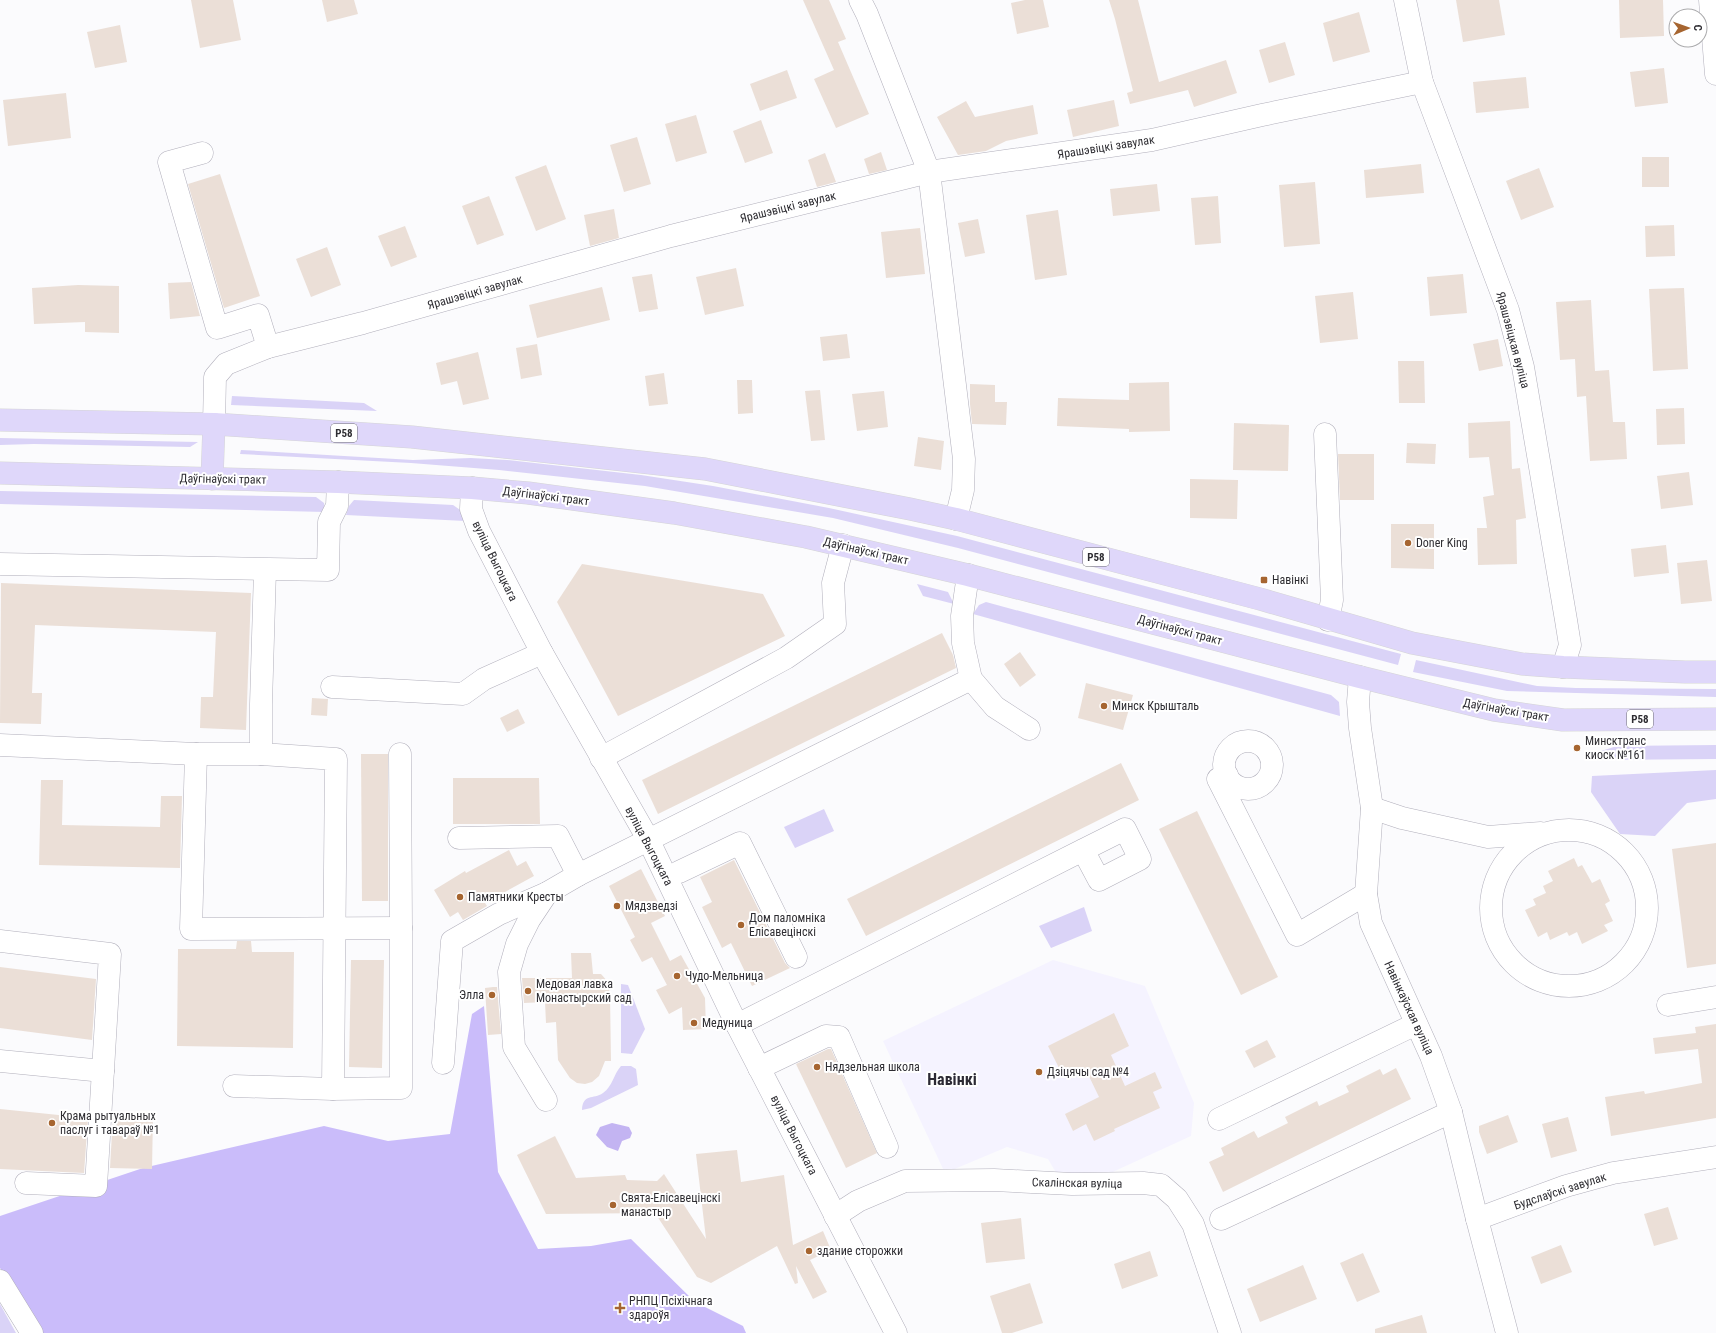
<svg xmlns="http://www.w3.org/2000/svg" width="1716" height="1333" font-family="'Roboto Condensed',sans-serif">
  <style>
    .built { fill: #f5f3ff }
    .green { fill: #dad3f7 }
    .forest { fill: #cabcfa }
    .water { fill: #c3b4f2 }
    .building { fill: #ebdfd7 }
    .lines { fill: none; stroke-linecap: round; stroke-linejoin: round }
    .minor-casing { stroke: #b1afbb; stroke-width: 23 }
    .major-casing { stroke: #d5d5d6; stroke-width: 23 }
    .minor { stroke: #fff; stroke-width: 22 }
    .major { stroke: #dfd7fa; stroke-width: 22 }
    .poi-dot { fill: #a66530; stroke: #fff; stroke-width: 1.5 }
    .labels { text-anchor: middle; stroke-width: 4; stroke-linejoin: round; paint-order: stroke }
    .shield { fill: #fff; stroke: #6d6c70; stroke-width: 1 }
    .shield-label { font-size: 11px; font-weight: bold; fill: #2e2d32 }
    .street-label { font-size: 12px; fill: #2e2d32; stroke: #fff }
    .poi-label { font-size: 12px; fill: #2e2d32; stroke: #fff; text-anchor: start }
    .district-label { font-size: 16px; font-weight: bold; fill: #2c2a34; stroke: #fff }
  </style>
  <rect width="100%" height="100%" fill="#fbfbfd"/>
  <polygon class="built" points="1053,960 1145,986 1194,1103 1191,1136 1093,1181 1061,1181 1048,1159 1007,1147 945,1173 883,1041"/>
  <g class="green">
    <polygon points="232,396 364,403 377,411 231,405"/>
    <polygon points="0,438 198,442 190,447 34,444 0,445"/>
    <polygon points="241,450 413,460 471,458 507,460 641,475 713,486 829,508 957,536 1401,654 1398,665 958,548 833,518 645,486 499,470 411,463 240,454"/>
    <polygon points="0,491 316,497 324,503 325,512 0,504"/>
    <polygon points="354,500 453,505 463,512 465,521 346,515 349,506"/>
    <polygon points="917,584 948,592 954,604 923,596"/>
    <polygon points="986,602 1331,695 1339,702 1340,716 973,614 979,605"/>
    <polygon points="1416,660 1537,686 1576,688 1716,689 1716,697 1507,691 1413,672"/>
    <polygon points="1716,745 1716,759 1598,760 1598,752 1617,746"/>
    <polygon points="1716,770 1716,799 1687,803 1655,836 1620,834 1591,792 1592,776"/>
    <polygon points="824,809 834,831 795,848 784,827"/>
    <polygon points="1084,907 1092,931 1051,948 1039,926"/>
    <polygon points="621,984 628,985 645,1029 632,1054 621,1053"/>
    <path d="M621,1066H631L636,1069L638,1085L591,1108L582,1110C583,1093 593,1100 603,1093C613,1086 613,1075 621,1066Z"/>
    <polygon points="0,1304 16,1333 0,1333"/>
  </g>
  <polygon class="forest" points="484,1006 498,1172 538,1249 591,1246 631,1239 695,1302 743,1326 746,1333 39,1333 0,1268 0,1216 143,1168 324,1126 388,1141 450,1134 472,1014"/>
  <polygon class="water" points="612,1123 629,1127 632,1133 630,1138 622,1141 618,1151 607,1147 596,1135 600,1127"/>
  <g class="building">
    <polygon points="191,0 233,0 241,40 200,48"/>
    <polygon points="322,0 354,0 358,14 327,22"/>
    <polygon points="803,0 829,0 846,39 838,42 869,114 836,128 814,79 834,70"/>
    <polygon points="1025,0 1043,0 1049,27 1017,34 1011,3"/>
    <polygon points="1109,0 1138,0 1159,82 1226,60 1237,93 1194,107 1188,90 1130,104 1127,93 1133,91 1115,19"/>
    <polygon points="1456,0 1499,0 1505,35 1463,42"/>
    <polygon points="1619,0 1663,0 1664,36 1620,38"/>
    <polygon points="1359,12 1370,52 1333,62 1323,23"/>
    <polygon points="120,25 127,62 95,68 87,32"/>
    <polygon points="1285,42 1295,75 1269,83 1259,50"/>
    <polygon points="1664,68 1668,103 1635,107 1630,72"/>
    <polygon points="787,70 797,98 760,111 750,84"/>
    <polygon points="1526,77 1529,108 1476,113 1473,82"/>
    <polygon points="66,93 71,138 8,146 3,100"/>
    <polygon points="1114,100 1119,126 1073,137 1067,110"/>
    <polygon points="966,101 975,117 1033,105 1038,134 1006,141 986,151 958,155 937,117"/>
    <polygon points="696,115 707,153 676,162 665,124"/>
    <polygon points="761,120 773,153 745,163 733,131"/>
    <polygon points="637,137 651,184 624,192 610,145"/>
    <polygon points="881,152 887,170 869,174 864,159"/>
    <polygon points="825,153 836,182 817,187 808,160"/>
    <rect x="1642" y="157" width="27" height="30"/>
    <polygon points="1421,164 1424,193 1366,198 1364,170"/>
    <polygon points="546,165 566,219 536,231 515,177"/>
    <polygon points="1539,168 1554,207 1521,220 1506,181"/>
    <polygon points="220,174 260,296 224,308 188,184"/>
    <polygon points="1315,182 1320,244 1284,247 1279,185"/>
    <polygon points="1157,184 1160,211 1113,216 1110,189"/>
    <polygon points="489,196 504,235 477,245 462,206"/>
    <polygon points="1218,196 1221,243 1195,245 1191,198"/>
    <polygon points="614,209 619,238 590,246 584,215"/>
    <polygon points="1058,210 1067,275 1035,280 1026,215"/>
    <polygon points="978,219 985,253 965,257 958,223"/>
    <polygon points="1674,225 1675,256 1646,257 1645,226"/>
    <polygon points="405,226 417,257 391,267 378,236"/>
    <polygon points="920,228 925,274 886,278 881,232"/>
    <polygon points="327,247 341,285 311,297 296,259"/>
    <polygon points="736,268 744,306 705,315 696,277"/>
    <polygon points="652,274 658,309 639,312 632,277"/>
    <polygon points="1463,274 1467,313 1430,316 1427,277"/>
    <polygon points="191,282 200,316 170,319 168,283"/>
    <polygon points="78,285 119,286 119,333 85,332 85,322 34,324 32,288"/>
    <polygon points="602,287 610,320 537,338 529,305"/>
    <polygon points="1684,288 1688,369 1653,371 1649,289"/>
    <polygon points="1353,292 1358,339 1320,343 1315,296"/>
    <polygon points="1591,300 1595,371 1609,370 1613,422 1625,422 1627,459 1590,461 1586,396 1577,397 1575,359 1560,360 1556,302"/>
    <polygon points="847,334 850,358 823,361 820,337"/>
    <polygon points="1498,339 1503,366 1479,371 1473,344"/>
    <polygon points="537,344 542,375 521,379 516,348"/>
    <polygon points="478,352 489,399 463,405 457,381 441,385 436,363"/>
    <polygon points="1398,361 1424,361 1425,403 1399,403"/>
    <polygon points="664,373 668,404 649,406 645,376"/>
    <polygon points="737,380 752,380 753,413 738,414"/>
    <polygon points="1169,382 1170,431 1129,432 1129,429 1057,426 1058,398 1129,400 1129,383"/>
    <polygon points="970,384 995,385 995,402 1007,402 1006,425 972,424 970,404"/>
    <polygon points="820,390 825,440 811,441 805,391"/>
    <polygon points="884,391 888,427 857,431 852,394"/>
    <polygon points="1684,408 1685,444 1657,445 1656,409"/>
    <polygon points="1510,421 1512,469 1520,468 1526,518 1516,520 1517,564 1478,565 1477,528 1487,528 1483,497 1494,495 1489,457 1469,458 1468,423"/>
    <polygon points="1234,423 1289,425 1288,471 1233,470"/>
    <polygon points="918,437 944,441 941,470 914,466"/>
    <polygon points="1407,443 1436,444 1435,464 1406,463"/>
    <polygon points="1338,454 1374,454 1374,500 1340,500"/>
    <polygon points="1689,472 1693,505 1661,509 1657,476"/>
    <polygon points="1190,479 1238,480 1237,519 1190,518"/>
    <polygon points="1391,524 1434,524 1434,569 1391,568"/>
    <polygon points="1666,545 1669,573 1634,577 1631,549"/>
    <polygon points="1707,560 1712,601 1681,604 1677,563"/>
    <polygon points="582,564 763,594 785,636 618,716 557,602"/>
    <polygon points="1,583 251,593 246,730 200,728 201,697 213,697 216,632 35,625 32,693 42,693 41,724 0,723"/>
    <polygon points="942,633 953,655 956,668 658,814 642,780"/>
    <polygon points="1020,652 1036,675 1020,687 1004,664"/>
    <polygon points="1086,683 1133,695 1123,730 1078,718"/>
    <polygon points="312,698 328,699 327,716 311,715"/>
    <polygon points="518,709 525,723 507,732 500,718"/>
    <polygon points="361,754 388,754 388,901 362,901"/>
    <polygon points="1121,763 1139,800 866,936 847,899"/>
    <polygon points="453,778 539,778 540,824 453,824"/>
    <polygon points="41,780 63,780 62,825 160,827 161,796 182,796 180,868 39,865"/>
    <polygon points="1197,811 1278,977 1241,995 1159,829"/>
    <polygon points="1716,843 1716,964 1687,968 1672,849"/>
    <polygon points="509,850 517,866 526,861 534,876 485,903 487,906 463,920 458,912 450,917 434,890 465,871 466,873"/>
    <polygon points="1574,858 1578,867 1582,865 1592,883 1600,879 1610,901 1605,904 1613,921 1604,925 1608,931 1582,944 1577,932 1569,936 1567,932 1550,940 1547,932 1538,937 1525,910 1536,905 1533,899 1546,893 1543,886 1553,881 1548,871"/>
    <polygon points="734,860 785,963 790,968 752,986 731,943 722,948 702,907 712,902 700,877"/>
    <polygon points="641,869 665,916 651,923 670,961 681,955 705,998 706,1029 683,1030 682,1007 669,1014 656,990 667,985 652,957 642,962 630,940 635,937 609,886"/>
    <polygon points="237,941 251,941 252,952 294,952 293,1048 177,1046 178,949 236,949"/>
    <polygon points="571,953 591,953 593,974 601,974 608,982 610,995 611,1061 605,1061 599,1076 592,1082 585,1084 577,1083 570,1078 558,1060 556,1022 546,1023 545,1002 524,1003 522,978 572,978"/>
    <polygon points="351,960 384,960 382,1068 349,1067"/>
    <polygon points="0,967 96,979 92,1040 0,1028"/>
    <polygon points="493,987 497,987 501,1034 488,1035 485,988"/>
    <polygon points="1114,1013 1129,1046 1111,1055 1125,1086 1155,1072 1162,1088 1153,1092 1160,1108 1114,1129 1115,1131 1094,1141 1086,1124 1073,1131 1065,1114 1099,1097 1085,1068 1064,1078 1048,1046"/>
    <polygon points="1716,1024 1716,1118 1611,1136 1605,1097 1644,1091 1645,1094 1702,1083 1698,1049 1655,1054 1653,1038 1696,1033 1695,1027"/>
    <polygon points="1267,1040 1276,1057 1254,1068 1245,1051"/>
    <polygon points="828,1049 831,1049 877,1153 846,1168 796,1064"/>
    <polygon points="1396,1068 1411,1099 1223,1192 1209,1162 1224,1155 1221,1148 1254,1131 1258,1138 1288,1123 1285,1117 1317,1101 1319,1106 1349,1092 1346,1086 1380,1069 1383,1075"/>
    <polygon points="0,1109 88,1118 84,1173 0,1169"/>
    <polygon points="113,1115 153,1116 152,1169 110,1168"/>
    <polygon points="1508,1115 1518,1142 1487,1154 1479,1132 1479,1126"/>
    <polygon points="1568,1117 1577,1151 1551,1158 1542,1124"/>
    <polygon points="555,1136 576,1178 625,1175 627,1180 657,1181 664,1174 706,1239 696,1154 737,1150 741,1182 784,1175 793,1245 823,1231 831,1250 810,1260 827,1292 813,1299 796,1266 798,1283 795,1284 777,1246 711,1283 697,1277 655,1213 546,1214 517,1155"/>
    <polygon points="1668,1207 1678,1239 1654,1246 1644,1214"/>
    <polygon points="1021,1218 1025,1259 986,1263 981,1223"/>
    <polygon points="1561,1245 1572,1272 1541,1284 1531,1257"/>
    <polygon points="1150,1251 1158,1276 1122,1289 1114,1264"/>
    <polygon points="1363,1253 1380,1292 1357,1302 1340,1263"/>
    <polygon points="1303,1265 1317,1299 1260,1322 1247,1289"/>
    <polygon points="1030,1283 1043,1323 1012,1333 1002,1333 990,1296"/>
    <polygon points="1422,1315 1427,1333 1375,1333 1375,1329"/>
  </g>
  <g class="lines">
    <g class="minor-casing">
      <g id="minor">
        <polyline points="860,0 867,14 929,172 964,459 963,490 956,519"/>
        <polyline points="1405,0 1422,82 1508,310 1523,367 1566,620 1570,645 1563,667"/>
        <polyline points="1710,0 1716,74"/>
        <polyline points="202,153 169,162 217,328 258,315 268,347"/>
        <polyline points="214,424 215,377 226,364 268,347 363,323 671,236 929,172 1152,140 1262,115 1422,82"/>
        <polyline points="1325,434 1332,600 1328,620"/>
        <polyline points="472,488 471,509 479,531 542,653 648,839 737,1025 896,1333"/>
        <polyline points="0,564 328,570 329,522 337,506 338,482"/>
        <polyline points="968,575 962,616 963,643 971,679 995,707 1029,729"/>
        <polyline points="1360,677 1358,702 1360,728 1372,808 1366,894 1371,923 1431,1056 1451,1112 1477,1219 1507,1333"/>
        <polyline points="332,687 463,694 484,679 542,653"/>
        <circle cx="1248" cy="765" r="24"/>
        <polyline points="0,745 196,754 261,754 261,704 265,570"/>
        <polyline points="196,754 191,929 401,928 401,1088 333,1089"/>
        <polyline points="400,754 401,928"/>
        <polyline points="601,758 786,658 835,624 833,583 843,545"/>
        <polyline points="1227,775 1218,779 1297,935 1366,894"/>
        <polyline points="1372,808 1402,818 1488,837 1541,833"/>
        <circle cx="1569" cy="908" r="78"/>
        <polyline points="459,838 558,836 578,875"/>
        <polyline points="679,872 740,843 796,957"/>
        <polyline points="0,941 110,954 96,1186 26,1183"/>
        <polyline points="1668,1005 1716,997"/>
        <polyline points="737,1025 1083,850 1125,829 1140,859 1099,880 1083,850"/>
        <polyline points="0,1061 103,1071"/>
        <polyline points="443,1063 452,941 499,914 547,893 578,875 971,679"/>
        <polyline points="759,1068 826,1036 839,1037 887,1147"/>
        <polyline points="234,1086 333,1089 336,759 261,754"/>
        <polyline points="546,1100 514,1047 509,972 517,944 529,920 547,893"/>
        <polyline points="1219,1119 1416,1024"/>
        <polyline points="835,1216 858,1201 905,1181 994,1180 1072,1184 1143,1183 1161,1185 1177,1199 1193,1224 1230,1333"/>
        <polyline points="1221,1219 1451,1112"/>
        <polyline points="1477,1219 1566,1186 1613,1173 1716,1157"/>
        <polyline points="0,1281 32,1333"/>
      </g>
    </g>
    <g class="major-casing">
      <g id="major">
        <polyline points="0,420 214,424 412,437 705,469 910,509 956,519 1260,599 1412,643 1522,664 1563,667 1685,672 1716,672"/>
        <polyline points="0,473 338,482 472,488 528,493 674,513 806,537 968,575 1360,677 1494,710 1563,720 1716,719"/>
        <polyline points="212,479 214,424"/>
      </g>
    </g>
    <use href="#minor" class="minor"/>
    <use href="#major" class="major"/>
  </g>
  <g class="poi-dot">
    <circle cx="1408" cy="543" r="4"/>
    <rect x="1260" y="576" width="8" height="8" rx="2"/>
    <circle cx="1104" cy="706" r="4"/>
    <circle cx="1577" cy="748" r="4"/>
    <circle cx="460" cy="897" r="4"/>
    <circle cx="617" cy="906" r="4"/>
    <circle cx="741" cy="925" r="4"/>
    <circle cx="677" cy="976" r="4"/>
    <circle cx="528" cy="991" r="4"/>
    <circle cx="492" cy="995" r="4"/>
    <circle cx="694" cy="1023" r="4"/>
    <circle cx="817" cy="1067" r="4"/>
    <circle cx="1039" cy="1072" r="4"/>
    <circle cx="52" cy="1123" r="4"/>
    <circle cx="613" cy="1205" r="4"/>
    <circle cx="809" cy="1251" r="4"/>
    <path d="M618 1302h4v4h4v4h-4v4h-4v-4h-4v-4h4z"/>
  </g>
  <g class="labels">
    <g class="shield">
      <rect x="331" y="424" width="26" height="18" rx="3"/>
      <rect x="1083" y="548" width="26" height="18" rx="3"/>
      <rect x="1627" y="710" width="26" height="18" rx="3"/>
    </g>
    <g class="shield-label">
      <text x="344" y="437">Р58</text>
      <text x="1096" y="561">Р58</text>
      <text x="1640" y="723">Р58</text>
    </g>
    <g class="street-label">
      <text transform="translate(1106 147) rotate(-9)" y="4">Ярашэвіцкі завулак</text>
      <text transform="translate(788 207) rotate(-14)" y="4">Ярашэвіцкі завулак</text>
      <text transform="translate(475 292) rotate(-16)" y="4">Ярашэвіцкі завулак</text>
      <text transform="translate(1513 340) rotate(75)" y="4">Ярашэвіцкая вуліца</text>
      <text transform="translate(223 479) rotate(1)" y="4">Даўгінаўскі тракт</text>
      <text transform="translate(546 496) rotate(7)" y="4">Даўгінаўскі тракт</text>
      <text transform="translate(866 551) rotate(13)" y="4">Даўгінаўскі тракт</text>
      <text transform="translate(495 561) rotate(64)" y="4">вуліца Выгоцкага</text>
      <text transform="translate(1180 630) rotate(15)" y="4">Даўгінаўскі тракт</text>
      <text transform="translate(1506 710) rotate(10)" y="4">Даўгінаўскі тракт</text>
      <text transform="translate(649 846) rotate(62)" y="4">вуліца Выгоцкага</text>
      <text transform="translate(1409 1008) rotate(65)" y="4">Навінкаўская вуліца</text>
      <text transform="translate(794 1135) rotate(63)" y="4">вуліца Выгоцкага</text>
      <text transform="translate(1077 1183) rotate(1)" y="4">Скалінская вуліца</text>
      <text transform="translate(1560 1191) rotate(-18)" y="4">Будслаўскі завулак</text>
    </g>
    <g class="poi-label">
      <text x="1416" y="547">Doner King</text>
      <text x="1272" y="584">Навінкі</text>
      <text x="1112" y="710">Минск Крышталь</text>
      <text x="1585" y="745">Минсктранс<tspan x="1585" dy="14">киоск №161</tspan></text>
      <text x="468" y="901">Памятники Кресты</text>
      <text x="625" y="910">Мядзведзі</text>
      <text x="749" y="922">Дом паломніка<tspan x="749" dy="14">Елісавецінскі</tspan></text>
      <text x="685" y="980">Чудо-Мельница</text>
      <text x="536" y="988">Медовая лавка<tspan x="536" dy="14">Монастырский сад</tspan></text>
      <text x="484" y="999" text-anchor="end">Элла</text>
      <text x="702" y="1027">Медуница</text>
      <text x="825" y="1071">Нядзельная школа</text>
      <text x="1047" y="1076">Дзіцячы сад №4</text>
      <text x="60" y="1120">Крама рытуальных<tspan x="60" dy="14">паслуг і тавараў №1</tspan></text>
      <text x="621" y="1202">Свята-Елісавецінскі<tspan x="621" dy="14">манастыр</tspan></text>
      <text x="817" y="1255">здание сторожки</text>
      <text x="629" y="1305">РНПЦ Псіхічнага<tspan x="629" dy="14">здароўя</tspan></text>
    </g>
    <g class="district-label">
      <text x="952" y="1085">Навінкі</text>
    </g>
  </g>
  <g transform="translate(1688 28) rotate(88)"><circle r="19" fill="#ffffff" stroke="#ababad"/>
  <path d="M0-3L7 15L0 10L-7 15Z" fill="#a66530"/>
  <text y="-6" font-size="11" font-weight="bold" text-anchor="middle" fill="#2e2d32">С</text>
  </g>
</svg>
